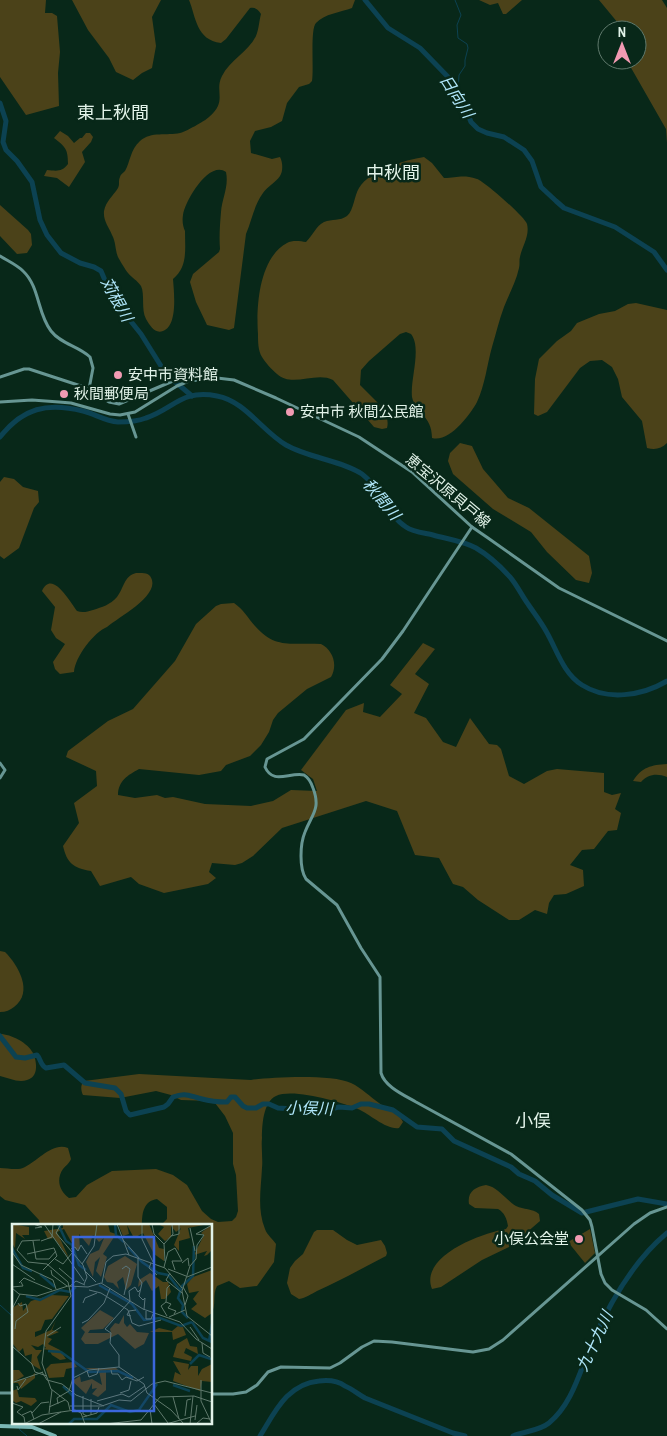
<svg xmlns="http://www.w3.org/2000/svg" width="667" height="1436" font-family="'Archivo Narrow','Noto Sans JP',sans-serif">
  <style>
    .green { fill: #4b4219 }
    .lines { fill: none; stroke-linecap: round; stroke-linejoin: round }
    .stream { stroke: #0c4252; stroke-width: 1 }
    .river { stroke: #0c4252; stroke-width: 5 }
    .secondary { stroke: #679693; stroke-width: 3 }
    .primary { stroke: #7ab7b4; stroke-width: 4 }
    .poi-dot { fill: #f19ab2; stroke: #082819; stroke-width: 2 }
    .labels { text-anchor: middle; stroke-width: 5; stroke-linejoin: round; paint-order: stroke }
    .poi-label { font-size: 15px; fill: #e2f3e9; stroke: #082819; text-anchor: start }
    .street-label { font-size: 15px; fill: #e2f3e9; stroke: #082819 }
    .water-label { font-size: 16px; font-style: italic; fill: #b0e7fb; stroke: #082819 }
    .quarter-label { font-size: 18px; fill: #e2f3e9; stroke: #082819 }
    .inset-river { fill: none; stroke: #0c4252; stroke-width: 2.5 }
    .inset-road { fill: none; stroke: #5f796c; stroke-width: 1 }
    .view { fill: #3b67db; fill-opacity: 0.15; stroke: #3b67db; stroke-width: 2.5 }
    .inset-edge { fill: none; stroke: #e2f3e9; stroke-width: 2.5 }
  </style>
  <rect width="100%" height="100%" fill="#082819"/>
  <g class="green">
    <polygon points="0,0 46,0 45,13 52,13 57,16 60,52 58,73 59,106 26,115 0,77"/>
    <polygon points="72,0 161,0 152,17 156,46 152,68 142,73 133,80 116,72 109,58 88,30"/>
    <path d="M189,0H355L352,8C341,12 324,14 316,23C310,29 314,69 312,81L309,84L299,87L287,103L282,121L271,127L255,131L250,141L251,153L272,159L280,157C283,163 283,171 280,176C276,182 268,186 263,193C254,205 252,220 246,234L234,328L229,330L207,325L196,302L190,282L193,274L219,252L220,249C219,237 220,224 221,212C222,198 229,187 226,172C209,160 185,201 183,215C182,221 183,227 185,231C185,249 188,267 173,279C174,292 178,326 163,331C155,334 150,326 146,319C141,310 145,294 141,286C137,280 132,278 128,273C126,271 119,259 118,257C115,250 116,242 112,235C109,227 103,221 104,211C106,201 113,196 118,188C120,184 118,181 120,177C120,175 123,173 125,171C130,163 130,150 140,141C151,131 167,136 180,133C185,132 205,121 209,117C228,101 214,91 222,76C230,60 248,52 256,36C259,29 259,21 261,14C258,9 255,7 250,8L226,39L221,43C196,40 196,17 189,0Z"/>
    <polygon points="479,0 522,0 506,14 503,14 498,3 490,5"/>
    <polygon points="599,0 662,0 667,8 667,143 666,129 630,66 628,60 637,60 637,30 620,30 618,23"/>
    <path d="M60,131L68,136L74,143L80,138H82L86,133H90L93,137L91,142L82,152L85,162L69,187L57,178L44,176L47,170C57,171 62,172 68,164C68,148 65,147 54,138Z"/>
    <path d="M424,157L432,163L444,178C457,178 462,174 477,179C484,181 525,217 527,224C530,236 522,246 520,257C519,260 520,264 519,268C516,282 509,294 504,307C499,320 496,334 492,347C487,365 485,385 477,402C470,415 449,443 432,438C432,415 415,413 412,397C410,379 422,348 411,334L406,332L400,334L369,361L361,370L360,385L384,409C386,415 389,421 387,428L382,429L374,427L333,380C316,371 292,388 277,374C272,370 265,362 262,357C258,351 258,341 258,334C256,307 259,258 287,243C292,240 300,241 306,242C313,235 316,226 324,222C332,219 340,221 347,216C354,210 354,196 359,188C370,170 405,160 424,157Z"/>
    <polygon points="0,205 28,230 31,234 32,245 27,253 17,254 0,236"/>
    <path d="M636,303L667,310V443C661,449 655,450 647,448L642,421L622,397L618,379L612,367L602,360L590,361L580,368L547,412L538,416L534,414L535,379L539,359L557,341L571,331L577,323L599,314L615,311L628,304Z"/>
    <polygon points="460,443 472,446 483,469 508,498 529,508 589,556 592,573 589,583 576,580 547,552 531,532 493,509 453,474 448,461 450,453"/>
    <polygon points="4,477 14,479 23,487 38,491 39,502 34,508 19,548 4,559 0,556 0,482"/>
    <path d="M136,573C143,573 150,572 152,580C157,597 119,617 107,627C94,632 75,657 74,672L60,674L55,669L53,662L65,644L56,638L51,630L55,607L42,591C52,569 70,602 77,611C82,613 87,612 93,610C102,607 110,605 117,597C124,588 124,576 136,573Z"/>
    <path d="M234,603C243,609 248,618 255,626C276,650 292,642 321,644C333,650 338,665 331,677L307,689L278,713L273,720L269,732L261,745L250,756L226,765L221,771L199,775L139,769C128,775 118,781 118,795L135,798L157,795L165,798L173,797L205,804L251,806L273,801L291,790L317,791L313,779L301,770L346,710L364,703L363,712L380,717L402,694L390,685L423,643L435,649L415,674L429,684L414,713L426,718L443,742L456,747L470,718L489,744L497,745L501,749L509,776L524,784L547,771L557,769L604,773V792L612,795L621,793L615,809L621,813L617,830L608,831L594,849L582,850L570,865L583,870L584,886L566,894L554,895L549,903L547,914L535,910L519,920H509L478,900L463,887L453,884L439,858L415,855L397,811L366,801L282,828L253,856L242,863L235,865L212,863L209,872L216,878L208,884L164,893L139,884L131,877L100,886L91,871C73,868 67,863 63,846L79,823L74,803L97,786L96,771L66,757L68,751L108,721L133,709L175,661L196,624L216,606L221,604Z"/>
    <path d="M667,764V777C657,773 648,774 641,782L633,781C642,767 651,765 667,764Z"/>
    <path d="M0,951L5,952C18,965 34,992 14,1007C10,1010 6,1012 0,1012Z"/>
    <path d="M0,1034C11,1034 28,1043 33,1053C37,1062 39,1077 27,1080C18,1083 9,1078 0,1076Z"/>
    <path d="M139,1074L251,1080C272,1077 332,1074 351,1083C362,1088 370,1097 379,1103C387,1109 399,1113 403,1122L399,1128C386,1130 370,1114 358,1109C341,1102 293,1088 276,1096C263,1102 262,1126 262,1138C261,1148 263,1158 262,1168C261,1189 257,1209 265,1229C267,1235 273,1239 276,1244L274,1262L257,1286L240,1288L229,1281L217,1286C212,1295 217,1305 211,1314V1225H161L167,1219V1207L157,1199C144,1201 142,1212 142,1225H40L39,1220L25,1205L5,1200L0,1196V1168C8,1168 18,1171 25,1167C38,1161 52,1142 68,1148L71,1159C69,1164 66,1165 63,1169C56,1179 59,1191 69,1198L76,1197L87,1185L112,1171L156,1169L173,1175L187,1185L202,1211L211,1219L218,1222L232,1221L236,1217L238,1211L236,1175L233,1164V1133L225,1116L215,1103L211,1101L181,1100L171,1095L156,1091L120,1098L83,1095C81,1091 80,1085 84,1081Z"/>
    <path d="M486,1185C498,1187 506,1200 516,1206C524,1210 532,1208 539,1214L540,1221L511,1246L482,1260L441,1287L432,1289C419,1256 482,1233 506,1229L508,1226C507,1219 504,1212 498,1209L475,1208L469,1204C467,1192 475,1187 486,1185Z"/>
    <polygon points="590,1229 595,1253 585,1263 568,1242"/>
    <path d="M317,1230H333L347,1240L357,1245L381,1240L385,1246L387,1253L386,1256C363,1268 341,1280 317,1291C311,1294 306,1298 299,1299L291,1294L287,1283L290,1268L295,1261L303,1254L314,1232Z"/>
  </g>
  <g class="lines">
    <g class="stream">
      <polyline points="455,0 461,15 457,25 458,38 467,44 468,48 465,60 465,66 459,75 458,91"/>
      <polyline points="0,1305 11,1315 14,1321"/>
      <polyline points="17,1422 20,1430 27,1436"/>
    </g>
    <g class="river">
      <polyline points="365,0 388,28 420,48 451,80 461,97 471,122 478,129 487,133 504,137 524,150 532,161 541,187 556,201 564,208 615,227 654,252 667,270"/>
      <polyline points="0,103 6,121 3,142 6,150 17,161 32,182 40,220 47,235 61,253 80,263 94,267 101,271 113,299 141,334 166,374 192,396"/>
      <path d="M0,437C23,408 47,402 83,411C95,414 105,421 118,422C127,422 136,422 146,418C174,409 181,389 217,396C245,401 262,431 286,445C309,458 343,461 362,474C381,488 386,514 406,527C413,532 425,533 433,535C447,539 463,541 476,548C488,555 501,567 510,577C517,585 522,596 528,604C534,613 541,622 546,631C557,650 563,673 582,685C607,701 642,696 667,681"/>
      <path d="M0,1036L16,1057L25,1058L37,1055C41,1059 40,1065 46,1068L64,1065L85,1083L115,1088L121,1094L126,1111L130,1115L164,1107L168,1104L173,1097C186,1092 189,1096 202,1099C209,1101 219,1102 227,1102L231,1097H235L243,1106L247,1108H256L263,1104H269L278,1108L294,1109L304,1107L326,1110L339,1107L352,1108L361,1104H369L393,1110L417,1127L442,1129L454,1141L511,1167L519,1174L535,1181L552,1195L582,1213L638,1199L667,1204"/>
      <path d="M260,1436C275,1412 287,1384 319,1381C327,1380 338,1381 345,1386C352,1389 358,1394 365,1398L453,1433L465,1436"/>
      <path d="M513,1436C525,1431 539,1431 549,1423C573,1403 580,1370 592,1343C610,1302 633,1261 667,1233"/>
    </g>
    <g class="secondary">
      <path d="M0,256C8,261 17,265 23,271C40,287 37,313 51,331C61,344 78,346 90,357L93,368L89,389"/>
      <polyline points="0,377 24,369 29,369 84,387 109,402 119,404 180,378 204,376 206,378"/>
      <polyline points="0,402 32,400 59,402 71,403 110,414 120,415 135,412 177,386 189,381 217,378 234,380 276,398 359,437 412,472 472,527 488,538 559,588 667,641"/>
      <polyline points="128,414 136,437"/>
      <path d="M472,527L403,631L382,659L304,739L267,759L265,767C273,785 289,772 304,775C309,778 311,782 313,788C321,809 312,814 305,832C300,844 299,868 306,879L337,905L361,948L380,977L381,1073C385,1087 404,1095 416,1102L511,1154L582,1210L590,1220L592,1227L601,1274L605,1283L612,1290L646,1310L667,1329"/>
      <polyline points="0,763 5,770 0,778"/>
      <polyline points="0,1393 14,1393"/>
      <polyline points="211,1394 233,1394 246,1392 257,1385 268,1372 281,1367 330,1368 340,1363 362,1347 374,1341 392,1342 473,1352 489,1349 503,1340 634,1224 650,1213 667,1207"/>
    </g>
    <polyline class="primary" points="0,1426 32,1427 55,1436"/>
  </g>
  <g class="poi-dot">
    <circle cx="118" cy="375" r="5"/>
    <circle cx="64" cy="394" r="5"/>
    <circle cx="290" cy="412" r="5"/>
    <circle cx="579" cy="1239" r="5"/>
  </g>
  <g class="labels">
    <g class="poi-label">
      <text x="128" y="380">安中市資料館</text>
      <text x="74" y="399">秋間郵便局</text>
      <text x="300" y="417">安中市 秋間公民館</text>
      <text x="569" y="1244" text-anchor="end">小俣公会堂</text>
    </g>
    <g class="street-label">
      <text transform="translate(448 491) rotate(40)" y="5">恵宝沢原貝戸線</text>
    </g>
    <g class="water-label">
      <text transform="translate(457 96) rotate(57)" y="6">日向川</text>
      <text transform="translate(117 299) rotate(61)" y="6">苅根川</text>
      <text transform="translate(382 499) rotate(50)" y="6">秋間川</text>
      <text transform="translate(309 1108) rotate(1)" y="6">小俣川</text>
      <text transform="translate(594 1341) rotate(-65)" y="6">九十九川</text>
    </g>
    <g class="quarter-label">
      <text x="113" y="119">東上秋間</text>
      <text x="393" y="179">中秋間</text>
      <text x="533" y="1127">小俣</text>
    </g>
  </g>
  <g transform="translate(12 1224)">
    <rect width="200" height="200" fill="#082819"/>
    <path d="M0,0L17,3V11H10L13,15L4,9L3,24L0,19ZM51,0H96L98,8L104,10L91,30L95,33L89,53L84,47L88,33L83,38L81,53L74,38L78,30L87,26L92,14L87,18L81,11L77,22L67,10L68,25L64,26L52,5L45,8L57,34L42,14L36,15L32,7L51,4ZM106,0H137L147,24L152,25V37L142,30L131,9L122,14L115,1L117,10L111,12ZM146,0L159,1L197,0L176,4L178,14L167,17V27L162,21L169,4L164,8L159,2V13L153,17L146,10L152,3ZM200,0V26L195,31L192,32L195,27L182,31L192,11L189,9ZM113,32L125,40L119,61L114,66L111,53L105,58L107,65L101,59L95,58L92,53L96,42ZM200,46V89L193,94L179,85L185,80L181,75L187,67L177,69L175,60L181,53ZM138,49L151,58H156L159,68L153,75H149L147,62L140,67L134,56L126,63L127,56ZM39,71L57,72L40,95L33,96L29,106L23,108V113L39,106L44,96L40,106L47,108L35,113L40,115L36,120L48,126L54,135L48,136L40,131L37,126L31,125L34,124L31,120L26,123L19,121L24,126H30L25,133L29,146L19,140L20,130L13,132L11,124L7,128L1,120L0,84L10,78L11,87L19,77ZM88,86L102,94L91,105L78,106L76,109H99L98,105L103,99L107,100L112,91V99L115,103L118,100L125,108L137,109L132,120L123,125L106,110L86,120H73L69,115L73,108L69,104ZM166,102L171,103L174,111L161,116L160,108H138L147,104L160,107ZM175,114L178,122L185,123L186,130L174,124L172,129L180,133L179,137L161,133L165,120ZM161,137L177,140L176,146L179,142H186V152L190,145L200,140V158L190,157L188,167L161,157L163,148L169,151ZM62,138L65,143L54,145L52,153L37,154L34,145L39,140ZM72,144H104L110,149L94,146V166L86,173L80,170L85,164L80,165V159L74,170L60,157L68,152L69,158L80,155L90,161L87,147ZM0,146H7L12,152L5,156L17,154L23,149V154L9,165L6,159H0ZM5,165L7,173L23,174L25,177L19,182L9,177L4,179L0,176V167Z" fill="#4b4219"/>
    <path class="inset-river" d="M46,0L54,17L60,21L67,41L74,46M103,0L104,11L112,18M116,23L130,38L146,49L156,51L168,66M0,24L11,44L20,47M28,50L43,63M87,61L120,80L132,96L148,94L169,102L180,98M48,66L58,68L64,63M14,72L28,76L48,66M176,94L170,88L171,81L166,74L170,62L181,52L182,22M180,98L191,114L200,118M197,117L200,100M36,127L49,128L77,148L106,147L121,154M178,140L187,131L199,135M161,161L178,167M51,162L62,173M57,200L62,195H85L99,181L118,188L127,186L145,160"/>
    <path class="inset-road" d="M21,0L30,3L23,4M32,0L72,57M49,0L44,9L71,41L75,53L72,60M105,0L117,31M130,0V15L141,38M140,0L142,10L152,20M200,1L184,10L192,11L185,21L184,35L178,42L170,67L175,92L200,112M178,4L183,27M159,12L167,10V0M28,16L10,17L5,26L16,38L35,40L56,58L59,72L34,107L30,139L39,165L56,178L58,186M111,16L127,34M21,17L24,35H37L44,27M29,17L40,13L41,0M59,25L63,23L66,27L69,21L75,30M0,28L9,41L41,56L44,65M15,30L42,24L45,32L31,46M126,34V53L130,59L127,72L131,76L133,74L132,86M43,35L51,40L60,29M153,37L152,20L161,10L160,0M139,39L137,44L145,51M170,39L176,34L177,42M0,40L23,56M70,40L82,22L85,0M152,43L156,28L163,24L170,37H160L163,46M47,44L62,57M110,45L114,42L118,45L112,71M156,45L174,52M39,46L40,51L55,62M72,46L84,58M158,49L154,56L170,69M175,53L200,43M7,59L12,54L40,66M90,59L94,38L101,32L114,30L153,44L170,64M58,62L64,57L73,61M0,63L11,62L9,58M171,63L176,72L173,81M0,64L7,70L25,72L56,62L76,63L89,59L131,85L168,98L184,115L200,125M77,66L89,69L116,86L120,99L127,102L149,96M154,78L159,80L156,84L164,87L162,90M71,79L73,74L85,69M0,85L8,70M134,87V95H139L141,90M119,92L115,91L117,87L124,86M155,92L149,82L154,78L155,64L158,61M157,93L173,86M70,99L76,96L92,79L98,64M178,103L187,116M3,105L4,97L16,88L14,80L8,82L6,79M35,112L49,103M190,119L191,129L198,133M0,122L20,140L23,148L35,152M107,143V131L98,119L99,109L93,105L118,77L117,67L123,63L126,68L128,66M107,143L132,160L135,169L159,186L172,200M99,146L100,150H106L110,156L114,153L125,157L132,153M75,147L77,153L85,150L87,144M30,148L35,156L50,160L64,171M189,156V177L199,198M2,158L31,148M5,162L6,166L14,155M57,167L61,154L77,146L107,143M108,169L117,166L119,157M64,171L92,182M71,172V190L75,192M117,173L133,162M161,173L167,195M79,175V191M85,177L110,170L117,173M0,179L11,183L5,188L12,193L13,199M46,180L45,174L57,167M142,180L156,199M58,182H90L107,176L119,177L140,160L153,157L200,169M37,183L53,176M138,185L140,200M20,189L29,179L37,178M37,189L40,166M10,191L19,187L22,195M173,192L175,176L179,175M71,193L85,189L87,183M183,196L185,181M12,200L30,191L49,188M26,200L49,188L63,186L69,189L73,200M93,200L129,196L148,173L182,172L200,178M154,200L183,192M178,200L181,172M184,200L191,194L198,195"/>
    <path class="view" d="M61,13H142V187H61Z"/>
    <rect width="200" height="200" class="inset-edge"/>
  </g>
  <g transform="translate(622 45)"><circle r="24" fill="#082819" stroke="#5f796c"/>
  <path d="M0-4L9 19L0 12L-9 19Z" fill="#f19ab2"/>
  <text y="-8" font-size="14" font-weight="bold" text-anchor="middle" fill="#e2f3e9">N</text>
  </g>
</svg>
